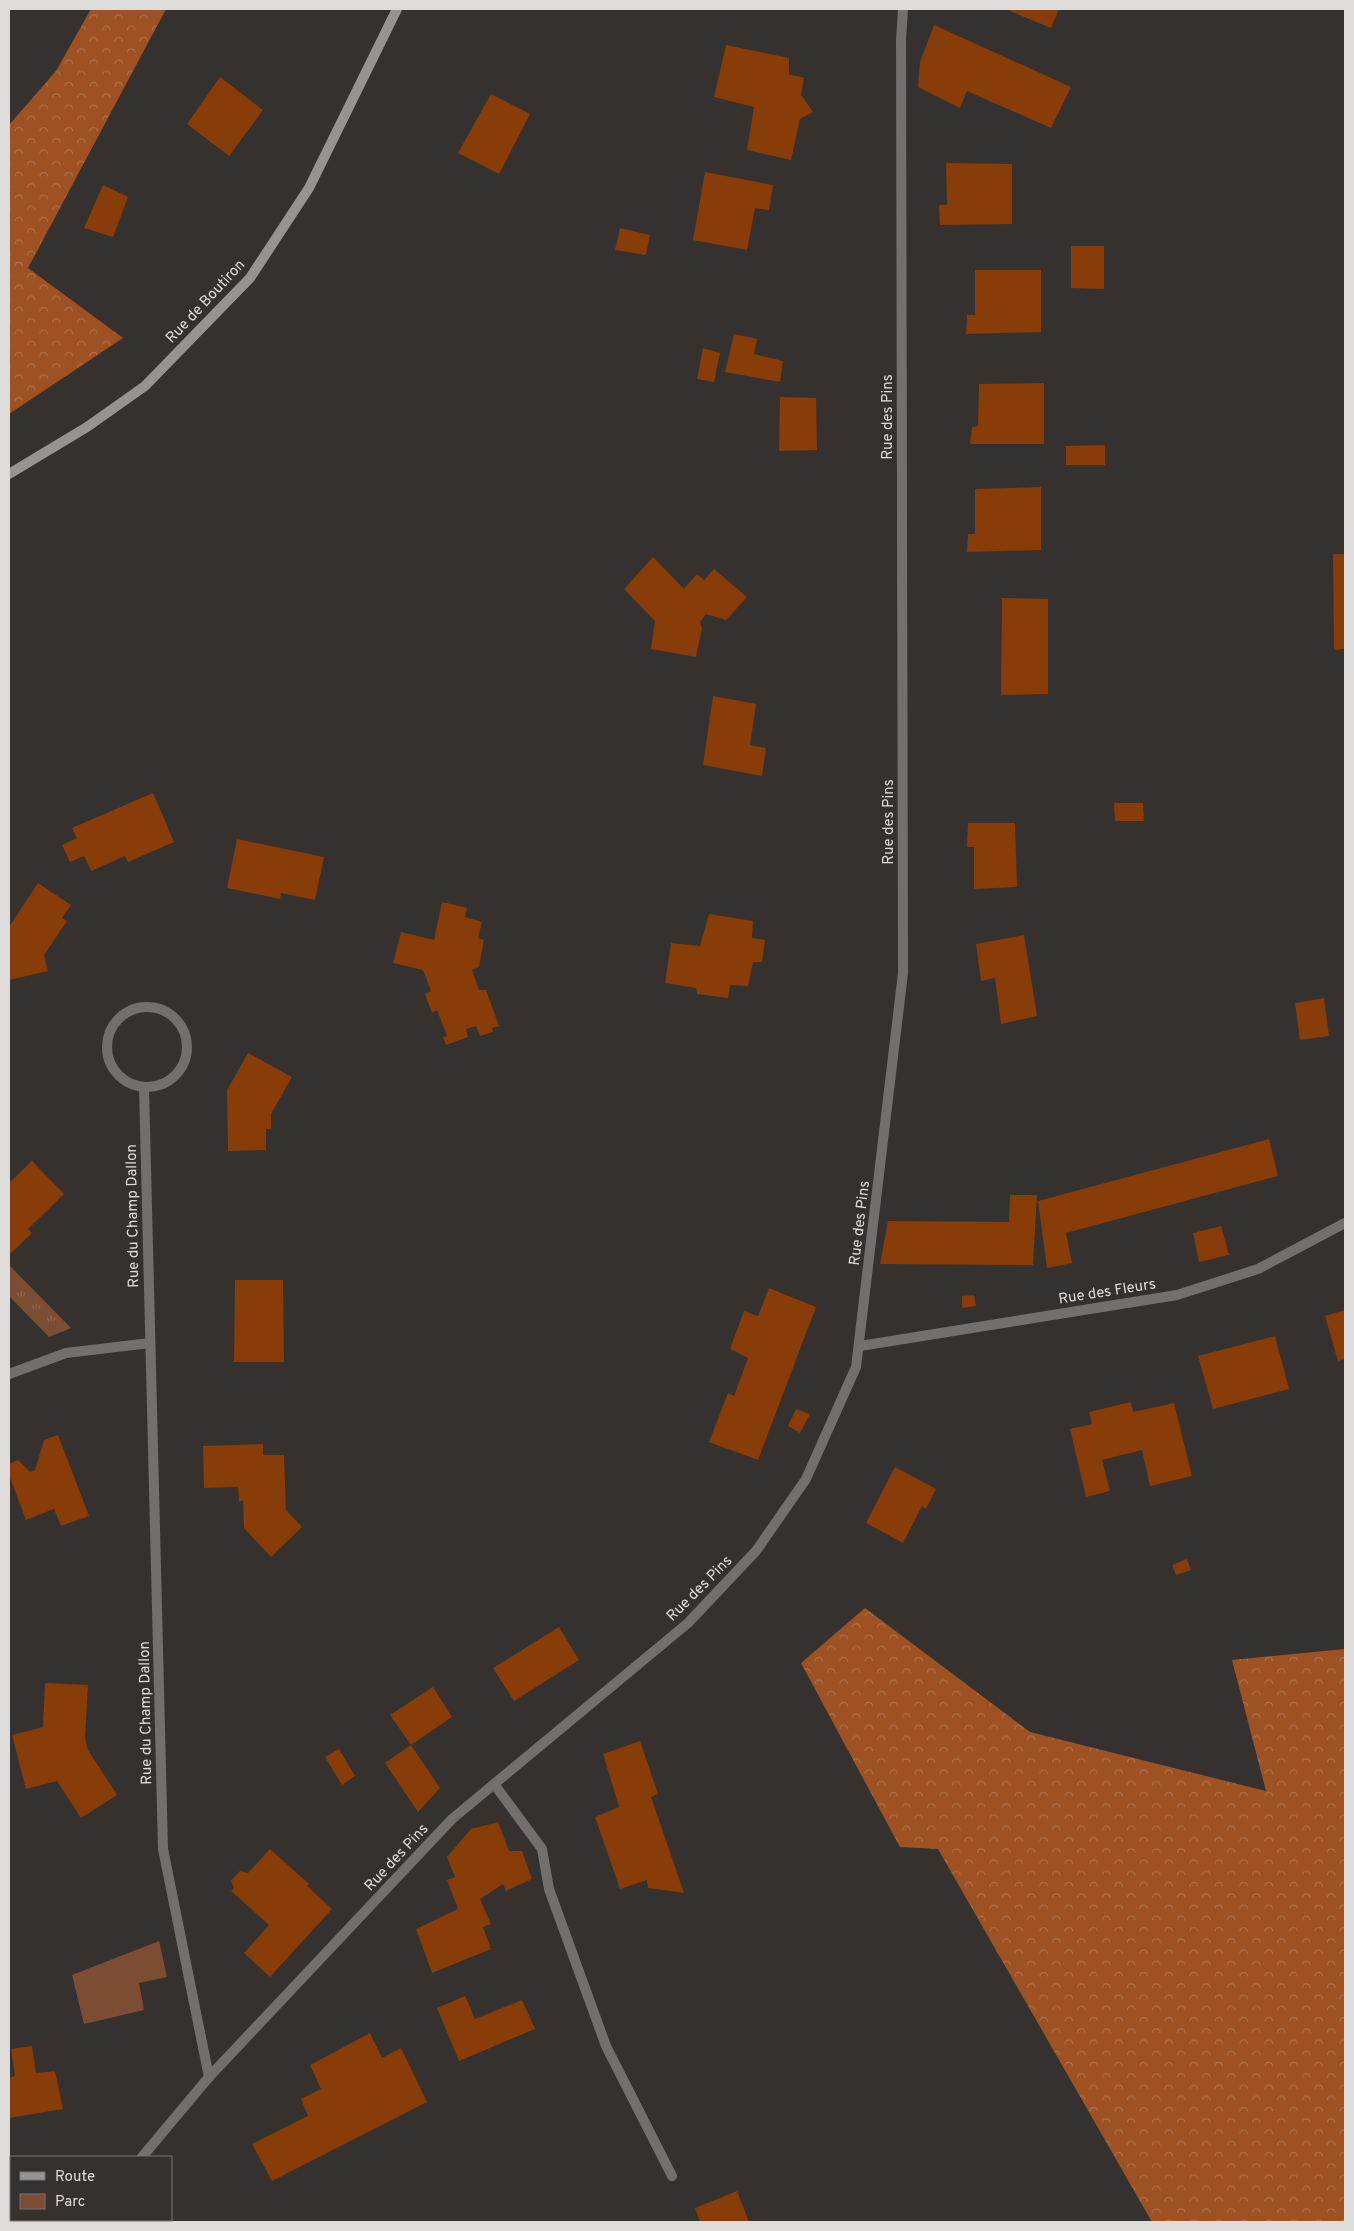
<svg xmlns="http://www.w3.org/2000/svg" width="1354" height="2231" font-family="Overpass,sans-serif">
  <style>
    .grass { fill: url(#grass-tufts) }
    .forest { fill: url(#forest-crowns) }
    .park { fill: #7c4d33 }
    .building { fill: #883c07 }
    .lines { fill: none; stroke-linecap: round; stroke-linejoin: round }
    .service { stroke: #72706f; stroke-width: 10 }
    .minor { stroke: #72706f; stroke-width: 10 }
    .secondary { stroke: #969391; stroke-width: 10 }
    .labels { text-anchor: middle; stroke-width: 4; stroke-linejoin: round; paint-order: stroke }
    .street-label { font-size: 15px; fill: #dedcda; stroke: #35312f }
  </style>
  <defs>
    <pattern id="grass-tufts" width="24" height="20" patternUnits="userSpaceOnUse" patternTransform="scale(1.25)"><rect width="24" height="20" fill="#7c4d33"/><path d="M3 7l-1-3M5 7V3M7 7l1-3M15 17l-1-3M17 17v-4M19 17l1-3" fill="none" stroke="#8e6650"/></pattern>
    <pattern id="forest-crowns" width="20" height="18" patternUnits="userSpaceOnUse" patternTransform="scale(1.25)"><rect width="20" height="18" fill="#9e5123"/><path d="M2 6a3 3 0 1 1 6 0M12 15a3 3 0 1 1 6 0" fill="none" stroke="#af724d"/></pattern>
  </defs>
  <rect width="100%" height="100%" fill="#35312f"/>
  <polygon class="grass" points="9,1265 71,1328 49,1337 9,1296"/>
  <g class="forest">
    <polygon points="91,9 166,9 28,268 123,338 9,414 9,125 56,71"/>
    <polygon points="865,1608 1030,1732 1266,1791 1232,1660 1345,1649 1345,2222 1152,2222 938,1849 900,1847 801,1663"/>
  </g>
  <polygon class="park" points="159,1941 167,1977 139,1983 144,2010 84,2024 72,1975"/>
  <g class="building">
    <polygon points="1005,9 1059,9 1051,28"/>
    <polygon points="934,25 1071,87 1051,128 967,91 960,108 918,87 920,62"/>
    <polygon points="726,45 789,58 789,74 804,78 801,95 813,112 800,119 791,160 747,150 754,107 714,97"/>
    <polygon points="220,77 263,110 229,156 187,124"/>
    <polygon points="491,94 530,114 499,174 458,153"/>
    <polygon points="946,163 1012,164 1012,224 940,225 939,205 947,205"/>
    <polygon points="705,172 773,185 769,210 755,208 747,250 693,240"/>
    <polygon points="103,185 128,197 113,237 84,228"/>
    <polygon points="620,228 650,235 646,255 615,250"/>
    <polygon points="1071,246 1104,246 1104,289 1071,288"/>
    <polygon points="975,270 1041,270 1041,332 966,334 967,315 975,315"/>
    <polygon points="734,334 757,339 754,354 783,361 780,382 725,372"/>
    <polygon points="703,348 720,353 714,382 697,379"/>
    <polygon points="1044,383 1044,444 970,444 972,427 978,426 979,384"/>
    <polygon points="780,397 816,398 817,450 779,451"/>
    <polygon points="1105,445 1105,465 1066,465 1066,446"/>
    <polygon points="1041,487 1041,550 967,552 968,534 975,534 975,489"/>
    <polygon points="1333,554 1345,554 1345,649 1334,650"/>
    <polygon points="653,557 684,589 697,574 704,580 714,569 747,597 726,620 706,614 700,622 702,628 696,657 651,649 655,621 624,589"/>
    <polygon points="1002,598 1048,599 1048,694 1001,695"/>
    <polygon points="713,696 756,704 750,745 766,748 762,776 703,765"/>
    <polygon points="153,793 174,842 128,862 125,856 91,871 84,856 70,862 62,845 77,838 72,828"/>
    <polygon points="1114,803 1143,803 1144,821 1115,821"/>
    <polygon points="968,823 1015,823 1017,887 974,889 974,847 967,847"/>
    <polygon points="237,839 324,857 315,900 281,893 280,899 227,888"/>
    <polygon points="38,883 71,905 62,918 67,921 44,955 48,971 9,980 9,927"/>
    <polygon points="442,902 467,908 465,917 482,922 478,938 484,940 479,967 472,970 479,990 486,990 499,1026 492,1028 493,1032 480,1036 476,1026 466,1029 468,1037 446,1045 443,1037 447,1036 437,1010 432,1013 425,994 431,991 423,970 393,963 401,932 434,940"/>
    <polygon points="709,914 753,921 752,938 765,940 762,962 753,962 748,986 730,985 728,998 697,994 696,988 665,983 671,943 700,946"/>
    <polygon points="1024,935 1037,1016 1001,1024 995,978 981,981 976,944"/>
    <polygon points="1324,998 1329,1036 1300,1040 1295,1003"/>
    <polygon points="248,1053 292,1077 271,1114 271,1129 266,1129 266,1150 228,1151 227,1090"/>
    <polygon points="1269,1139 1278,1176 1066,1233 1072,1263 1047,1268 1038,1201"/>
    <polygon points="32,1161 64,1194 28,1229 32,1233 9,1255 9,1183"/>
    <polygon points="1010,1195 1037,1195 1033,1265 880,1264 888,1221 1009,1222"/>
    <polygon points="1221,1226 1229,1255 1199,1262 1193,1233"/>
    <polygon points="235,1280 283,1280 284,1362 234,1362"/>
    <polygon points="769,1288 816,1307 758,1460 709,1442 728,1393 734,1396 748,1358 730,1349 744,1311 758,1316"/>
    <polygon points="974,1295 976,1306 962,1308 962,1296"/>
    <polygon points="1345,1310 1345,1359 1338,1361 1325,1316"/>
    <polygon points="1275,1336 1289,1389 1213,1409 1198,1356"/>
    <polygon points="1131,1402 1133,1412 1174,1403 1192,1476 1150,1486 1142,1450 1102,1460 1110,1491 1086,1497 1070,1429 1092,1424 1089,1412"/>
    <polygon points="796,1409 810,1414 800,1433 788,1426"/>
    <polygon points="58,1435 89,1516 61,1526 54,1509 26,1520 9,1475 9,1464 18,1460 30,1472 35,1470 44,1440"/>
    <polygon points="263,1444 263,1455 284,1455 286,1510 302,1527 271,1557 244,1528 243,1501 239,1501 238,1487 204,1488 203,1446"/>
    <polygon points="895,1467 936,1489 926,1509 922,1506 903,1543 866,1523"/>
    <polygon points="1187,1559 1191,1570 1176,1575 1172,1565"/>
    <polygon points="559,1627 579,1660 514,1701 493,1668"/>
    <polygon points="45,1683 88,1685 85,1738 88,1750 117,1795 81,1818 57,1781 26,1789 12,1735 43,1727"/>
    <polygon points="433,1687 452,1717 411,1745 390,1715"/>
    <polygon points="640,1741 658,1794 651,1797 684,1893 648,1888 647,1880 620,1889 595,1817 619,1807 603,1754"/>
    <polygon points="411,1745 440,1788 418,1812 385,1763"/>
    <polygon points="339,1749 355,1776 342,1785 325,1757"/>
    <polygon points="498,1822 509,1851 522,1851 532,1879 506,1891 503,1884 480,1899 491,1924 483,1927 491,1949 432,1973 416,1929 458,1909 447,1880 455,1877 447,1857 471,1829"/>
    <polygon points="270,1849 309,1884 307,1886 332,1909 270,1977 244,1953 269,1925 231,1891 234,1888 231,1881 240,1871 248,1873"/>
    <polygon points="465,1996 475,2019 522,2000 535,2029 459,2061 437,2008"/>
    <polygon points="370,2033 382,2058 401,2048 427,2102 272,2181 252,2144 308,2116 301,2099 321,2089 310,2065"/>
    <polygon points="32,2046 36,2073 55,2071 63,2109 9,2118 9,2078 15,2076 11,2049"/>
    <polygon points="737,2191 749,2222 700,2222 695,2208"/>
  </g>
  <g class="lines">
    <polyline class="service" points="494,1784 542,1849 549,1889 606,2046 672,2176"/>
    <g class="minor">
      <circle cx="147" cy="1047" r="40"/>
      <polyline points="144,1087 163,1849 209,2077"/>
      <polyline points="860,1346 1177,1295 1258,1269 1345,1223"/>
      <polyline points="9,1374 66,1353 150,1343"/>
      <polyline points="142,2157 209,2077 452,1819 688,1623 756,1551 806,1479 856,1367 903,973 901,40 903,9"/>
      <polyline points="95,2222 97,2220"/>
    </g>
    <polyline class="secondary" points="9,474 87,427 145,386 250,278 309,188 397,9"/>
  </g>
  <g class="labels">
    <g class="street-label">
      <text transform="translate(205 301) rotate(-47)" y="5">Rue de Boutiron</text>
      <text transform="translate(887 417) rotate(-90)" y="5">Rue des Pins</text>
      <text transform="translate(888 822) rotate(-90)" y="5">Rue des Pins</text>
      <text transform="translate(132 1216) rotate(-91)" y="5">Rue du Champ Dallon</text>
      <text transform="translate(859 1223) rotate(-83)" y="5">Rue des Pins</text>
      <text transform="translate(1107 1291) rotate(-9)" y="5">Rue des Fleurs</text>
      <text transform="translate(699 1588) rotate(-45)" y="5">Rue des Pins</text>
      <text transform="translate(145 1713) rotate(-91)" y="5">Rue du Champ Dallon</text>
      <text transform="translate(396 1857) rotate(-47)" y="5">Rue des Pins</text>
    </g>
  </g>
  <rect width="1354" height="2231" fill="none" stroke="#dedcda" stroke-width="20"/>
  <rect x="10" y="2156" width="162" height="65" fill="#35312f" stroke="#797573"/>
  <rect x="20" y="2172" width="25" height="8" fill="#969391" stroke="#797573"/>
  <text x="55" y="2181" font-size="15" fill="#dedcda">Route</text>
  <rect x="20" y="2194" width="25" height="15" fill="#7c4d33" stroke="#797573"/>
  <text x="55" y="2206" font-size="15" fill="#dedcda">Parc</text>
</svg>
